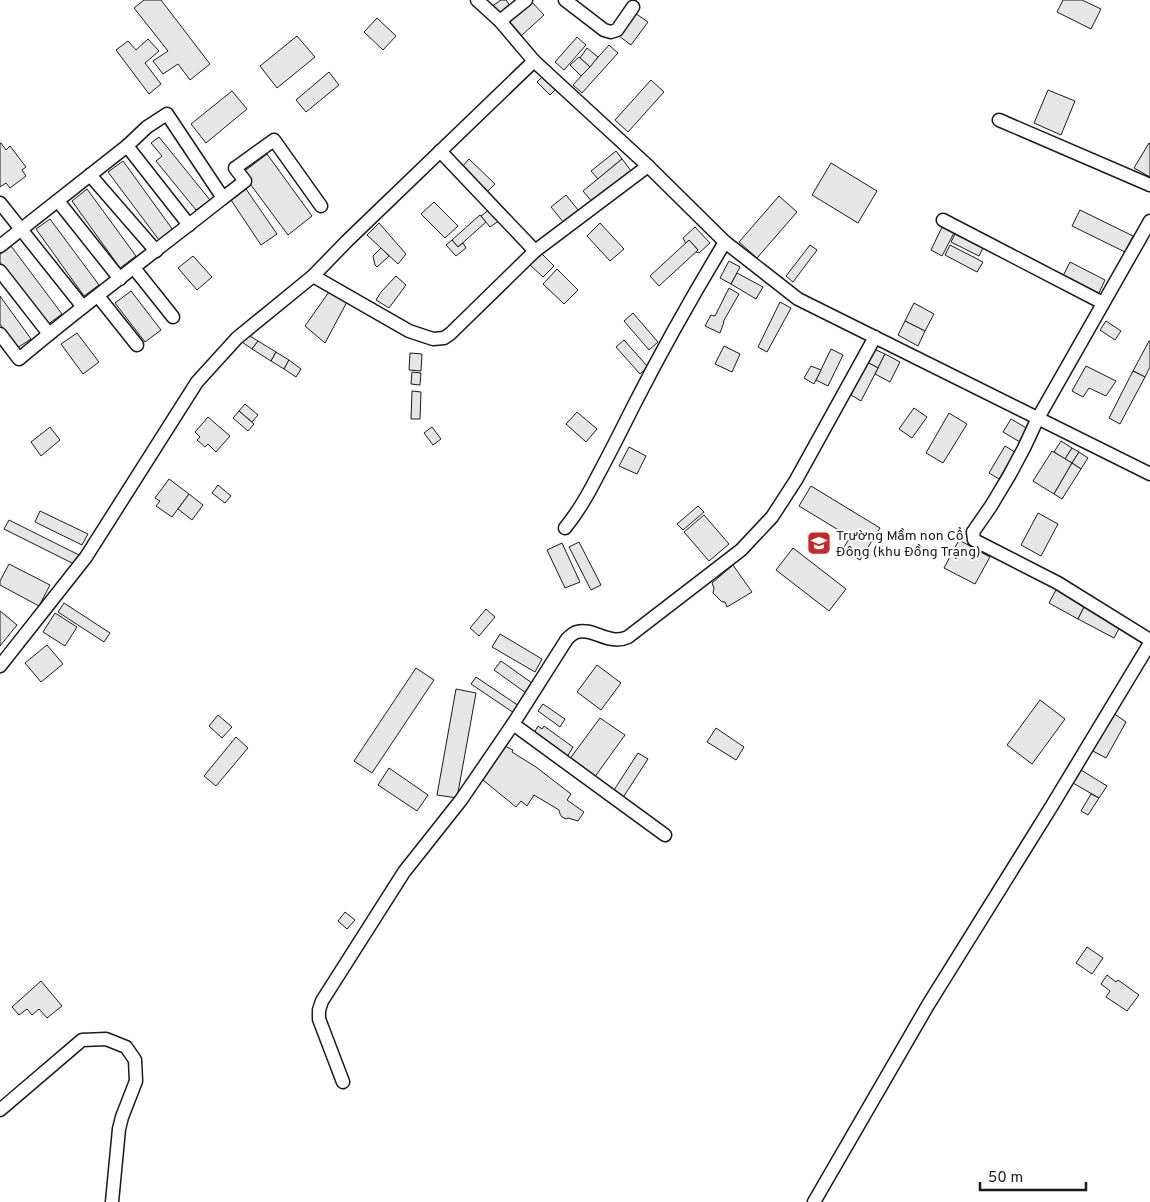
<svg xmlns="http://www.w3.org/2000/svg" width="1150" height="1202" font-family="Overpass,sans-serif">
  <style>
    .building { fill: #e6e6e6; stroke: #1a1a1a }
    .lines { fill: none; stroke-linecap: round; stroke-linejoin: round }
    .minor-casing { stroke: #1a1a1a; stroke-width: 15 }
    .minor { stroke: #fff; stroke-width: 12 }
    .labels { text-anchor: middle; stroke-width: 4; stroke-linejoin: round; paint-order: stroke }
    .poi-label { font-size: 14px; fill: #1a1a1a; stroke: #fff; text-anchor: start }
  </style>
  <rect width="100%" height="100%" fill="#fff"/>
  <g class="building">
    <polygon points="144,0 161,0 210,64 190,80 178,64 163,74 153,61 168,51 134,8"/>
    <polygon points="501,0 506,0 511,7 498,17 491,7"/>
    <polygon points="1063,0 1082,0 1101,9 1091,29 1057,12"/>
    <polygon points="531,1 544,15 521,36 508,22"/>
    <polygon points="635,13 648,22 631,45 619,36"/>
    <polygon points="377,18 396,36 383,50 364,32"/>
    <polygon points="297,36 315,57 277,88 260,66"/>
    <polygon points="577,37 586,45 564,70 555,62"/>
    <polygon points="148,39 159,51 145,63 161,84 149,94 116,50 128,41 136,50"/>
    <polygon points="609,45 618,53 582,93 573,85"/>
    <polygon points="587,48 598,57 590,67 580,58"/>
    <polygon points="579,57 590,67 581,76 570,65"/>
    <polygon points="329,72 339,85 306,112 296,100"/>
    <polygon points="543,76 555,90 550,95 537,82"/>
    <polygon points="651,80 664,92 628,132 615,120"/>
    <polygon points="1048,90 1075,101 1061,135 1034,123"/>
    <polygon points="232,91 247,109 206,143 191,124"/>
    <polygon points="159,137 210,200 196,210 156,161 162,156 151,143"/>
    <polygon points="0,143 1,143 6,150 10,146 26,167 22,170 26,176 10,188 6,183 0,187"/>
    <polygon points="1149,143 1150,144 1150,177 1134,168"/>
    <polygon points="616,151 622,159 598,179 591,171"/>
    <polygon points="267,154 312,216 288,235 242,173"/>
    <polygon points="469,159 495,184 486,193 460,169"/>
    <polygon points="622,159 632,172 593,203 583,191"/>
    <polygon points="123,161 173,230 159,240 108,172"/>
    <polygon points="831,163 877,191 858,223 812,195"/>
    <polygon points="87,189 136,256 120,268 72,201"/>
    <polygon points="246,189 277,234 261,245 231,200"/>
    <polygon points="566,195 579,211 564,223 551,207"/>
    <polygon points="779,196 797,212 757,258 739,242"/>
    <polygon points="434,202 458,226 445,238 421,214"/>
    <polygon points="490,209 500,220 490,227 481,216"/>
    <polygon points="1080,210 1133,236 1125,252 1072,226"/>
    <polygon points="480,215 486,222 458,247 452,240"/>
    <polygon points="50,219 99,285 84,296 36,229"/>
    <polygon points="379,223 406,254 398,264 367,235"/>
    <polygon points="600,223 624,249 610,261 587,236"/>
    <polygon points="943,225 955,231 942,256 931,250"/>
    <polygon points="695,227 710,243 699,253 696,252 698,250 689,240 686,244 683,238"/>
    <polygon points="955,234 983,248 979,256 951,242"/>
    <polygon points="452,240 458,247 463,243 466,248 456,256 446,245"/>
    <polygon points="689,240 698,250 659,286 650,276"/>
    <polygon points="810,245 817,250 793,282 786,276"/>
    <polygon points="950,245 983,262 977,272 945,255"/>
    <polygon points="11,246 62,314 47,325 0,262 0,254"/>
    <polygon points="381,248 389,256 377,267 375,265 373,256"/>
    <polygon points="540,252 554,266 543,277 529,264"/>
    <polygon points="193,256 212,277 197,290 178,268"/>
    <polygon points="729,261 740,267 731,284 720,278"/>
    <polygon points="1070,262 1105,280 1098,295 1062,278"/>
    <polygon points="557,269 578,290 564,304 543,284"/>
    <polygon points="737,273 763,287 756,299 731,284"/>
    <polygon points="396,276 406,285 389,308 376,300 381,292"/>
    <polygon points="729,288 739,294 723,322 724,322 720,333 705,326 711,315 715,316"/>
    <polygon points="331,289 348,300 325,343 305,326"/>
    <polygon points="131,291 161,330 145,342 115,303"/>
    <polygon points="0,296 31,339 17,348 0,324"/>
    <polygon points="780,302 791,308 767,352 758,347"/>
    <polygon points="914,303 934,314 925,331 905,321"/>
    <polygon points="633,313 658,342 649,350 624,321"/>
    <polygon points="905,321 925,331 918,346 898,335"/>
    <polygon points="1106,321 1121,331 1115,340 1100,330"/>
    <polygon points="77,333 99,362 83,374 61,344"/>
    <polygon points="247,334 258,341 252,349 242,342"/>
    <polygon points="624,340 648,367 640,374 616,347"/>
    <polygon points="258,341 276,352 271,361 252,349"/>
    <polygon points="1149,341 1150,341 1150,367 1145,377 1133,371"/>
    <polygon points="724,346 740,354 732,372 715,364"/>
    <polygon points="831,349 843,355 828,386 816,380"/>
    <polygon points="874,349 885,354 878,368 867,362"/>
    <polygon points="276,352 289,360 284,369 271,361"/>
    <polygon points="410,353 422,354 421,371 409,370"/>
    <polygon points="885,354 900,362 890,382 875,374"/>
    <polygon points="289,360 301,369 296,377 284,369"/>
    <polygon points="867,362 878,368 861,401 851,395"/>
    <polygon points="811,366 821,370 814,384 804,378"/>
    <polygon points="1086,366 1116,381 1106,396 1089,388 1083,397 1072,391"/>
    <polygon points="1133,371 1145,377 1120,424 1109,418"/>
    <polygon points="412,372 421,373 420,385 411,384"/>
    <polygon points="412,391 421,392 420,419 411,419"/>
    <polygon points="245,404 258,415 252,422 239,411"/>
    <polygon points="914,408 927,417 912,438 899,429"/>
    <polygon points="239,411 254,424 248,431 233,418"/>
    <polygon points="577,412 597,429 586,442 566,424"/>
    <polygon points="949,413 967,424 943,463 926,453"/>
    <polygon points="208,417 230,436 216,452 208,444 205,447 197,440 200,437 195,432"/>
    <polygon points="1011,419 1028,429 1020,442 1003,432"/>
    <polygon points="50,427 60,440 41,456 31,442"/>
    <polygon points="432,427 441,439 433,445 424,433"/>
    <polygon points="1061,441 1072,448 1065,459 1054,452"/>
    <polygon points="1005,446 1015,452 999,479 989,473"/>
    <polygon points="629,447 646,456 637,474 619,466"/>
    <polygon points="1072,448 1079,452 1072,463 1065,459"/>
    <polygon points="1052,451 1072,463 1054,494 1033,481"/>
    <polygon points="1079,452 1088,458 1081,469 1072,463"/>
    <polygon points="1072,463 1081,469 1062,499 1054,494"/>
    <polygon points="169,479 189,494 172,517 156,506 160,501 155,498"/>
    <polygon points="218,485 231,496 225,503 212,493"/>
    <polygon points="811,486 880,528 860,560 843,549 850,537 799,506"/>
    <polygon points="189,494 203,505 192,520 178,509"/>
    <polygon points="698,506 704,512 683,530 677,524"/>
    <polygon points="40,511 88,534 82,545 35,522"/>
    <polygon points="1038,513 1058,524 1041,556 1021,545"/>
    <polygon points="704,515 729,544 709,561 684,532"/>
    <polygon points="9,520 79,555 74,564 4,529"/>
    <polygon points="959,540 990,557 975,584 944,568"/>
    <polygon points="579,542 601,585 591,590 569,547"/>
    <polygon points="562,543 580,582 565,588 547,550"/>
    <polygon points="793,548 846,589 829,611 776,570"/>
    <polygon points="9,564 50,585 39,606 0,585 0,581"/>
    <polygon points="733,565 752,592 727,607 725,602 722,602 713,593 714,588 712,583"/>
    <polygon points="1057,588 1086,603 1078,619 1049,603"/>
    <polygon points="64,603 110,633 104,642 58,612"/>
    <polygon points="1086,603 1121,625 1114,638 1078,619"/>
    <polygon points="486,609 495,617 479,636 470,628"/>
    <polygon points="0,611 17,625 0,646"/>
    <polygon points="55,613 77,627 65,646 43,632"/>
    <polygon points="500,634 542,659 535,672 492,647"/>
    <polygon points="47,645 63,664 41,682 25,663"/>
    <polygon points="501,661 532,683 526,693 494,670"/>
    <polygon points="597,665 621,683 601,710 577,692"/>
    <polygon points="416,668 434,680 372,773 354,761"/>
    <polygon points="476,677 519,706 514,713 471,684"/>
    <polygon points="456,689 476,693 457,798 437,795"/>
    <polygon points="1040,700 1065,719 1032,764 1007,745"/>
    <polygon points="543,704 565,719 560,727 538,711"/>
    <polygon points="1114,714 1116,715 1126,722 1106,758 1091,750"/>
    <polygon points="218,715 232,727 222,738 209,726"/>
    <polygon points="600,718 625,735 594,778 569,760"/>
    <polygon points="538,726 542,729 544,726 573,747 567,757 533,735"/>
    <polygon points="716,728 744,747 736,760 707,742"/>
    <polygon points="236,737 248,748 216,786 204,776"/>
    <polygon points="505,746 513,750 512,752 536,767 571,794 567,800 584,812 578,821 568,818 566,819 562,817 560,814 559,810 534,795 527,806 521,801 516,807 483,780"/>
    <polygon points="638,753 648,759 622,799 612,793"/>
    <polygon points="389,768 428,795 417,811 378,785"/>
    <polygon points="1081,770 1107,786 1099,798 1073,783"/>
    <polygon points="1091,794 1099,798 1088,815 1081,811"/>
    <polygon points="345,912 355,920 347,929 338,921"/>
    <polygon points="1087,947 1103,958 1092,974 1076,963"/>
    <polygon points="1107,975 1116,982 1118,980 1139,995 1127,1011 1106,997 1110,991 1101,984"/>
    <polygon points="41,981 62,1006 47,1018 39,1009 32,1015 27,1009 19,1015 12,1007"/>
  </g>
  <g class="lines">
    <g class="minor-casing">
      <g id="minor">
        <polyline points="477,0 500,21 534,61 648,166 725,242 798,299 1150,474"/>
        <polyline points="565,0 604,30 611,32 617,30 633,7"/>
        <polyline points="500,21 526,0"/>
        <polyline points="999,120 1150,185"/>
        <polyline points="127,146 189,225"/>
        <polyline points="440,151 535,251"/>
        <polyline points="90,175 156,251"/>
        <polyline points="58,201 120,279"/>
        <polyline points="0,203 83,307"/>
        <polyline points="943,220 1103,303"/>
        <polyline points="1150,221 1038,418 1024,448 1009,476 991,506 973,532 974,540 1058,583 1150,640"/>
        <polyline points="0,246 127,146 147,127 167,114 223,198 245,181 235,168 274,140 321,206"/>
        <polyline points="134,268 173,317"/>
        <polyline points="0,271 49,334"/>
        <polyline points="313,276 409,331 433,339 444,338 450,334 535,251 648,166"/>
        <polyline points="98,296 137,345"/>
        <path d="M0,334L19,359C85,303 155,252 223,198"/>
        <path d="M565,528C578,512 588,495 597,477C610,453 622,429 634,405C662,350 693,295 725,242"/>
        <polyline points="0,666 86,557 197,382 237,338 313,276 347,241 534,61"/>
        <polyline points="513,724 665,835"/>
        <path d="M343,1082L319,1019V1010L322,1001L404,872L461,800L513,724L567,639C570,636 573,633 577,632C593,627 609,646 628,637L741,550L772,517L796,480L875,337"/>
        <polyline points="0,1110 82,1040 106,1039 126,1047 135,1060 136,1081 122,1117 119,1129 112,1202"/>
        <polyline points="814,1202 928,1005 1053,804 1150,643"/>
      </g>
    </g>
    <use href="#minor" class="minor"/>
  </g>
  <defs>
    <g id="school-square" transform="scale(1.25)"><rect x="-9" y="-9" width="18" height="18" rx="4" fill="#c62828" stroke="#fff"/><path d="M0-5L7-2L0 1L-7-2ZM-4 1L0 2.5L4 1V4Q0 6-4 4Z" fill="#fff"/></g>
  </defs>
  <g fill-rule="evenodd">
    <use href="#school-square" x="819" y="543"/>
  </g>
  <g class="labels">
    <g class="poi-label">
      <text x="836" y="540">Trường Mầm non Cổ<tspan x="836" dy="16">Đông (khu Đồng Trạng)</tspan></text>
    </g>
  </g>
  <path d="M980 1182v8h106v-8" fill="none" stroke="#1a1a1a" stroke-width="2.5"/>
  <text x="988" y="1182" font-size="15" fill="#1a1a1a" stroke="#ffffff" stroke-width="4" paint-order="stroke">50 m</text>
</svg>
